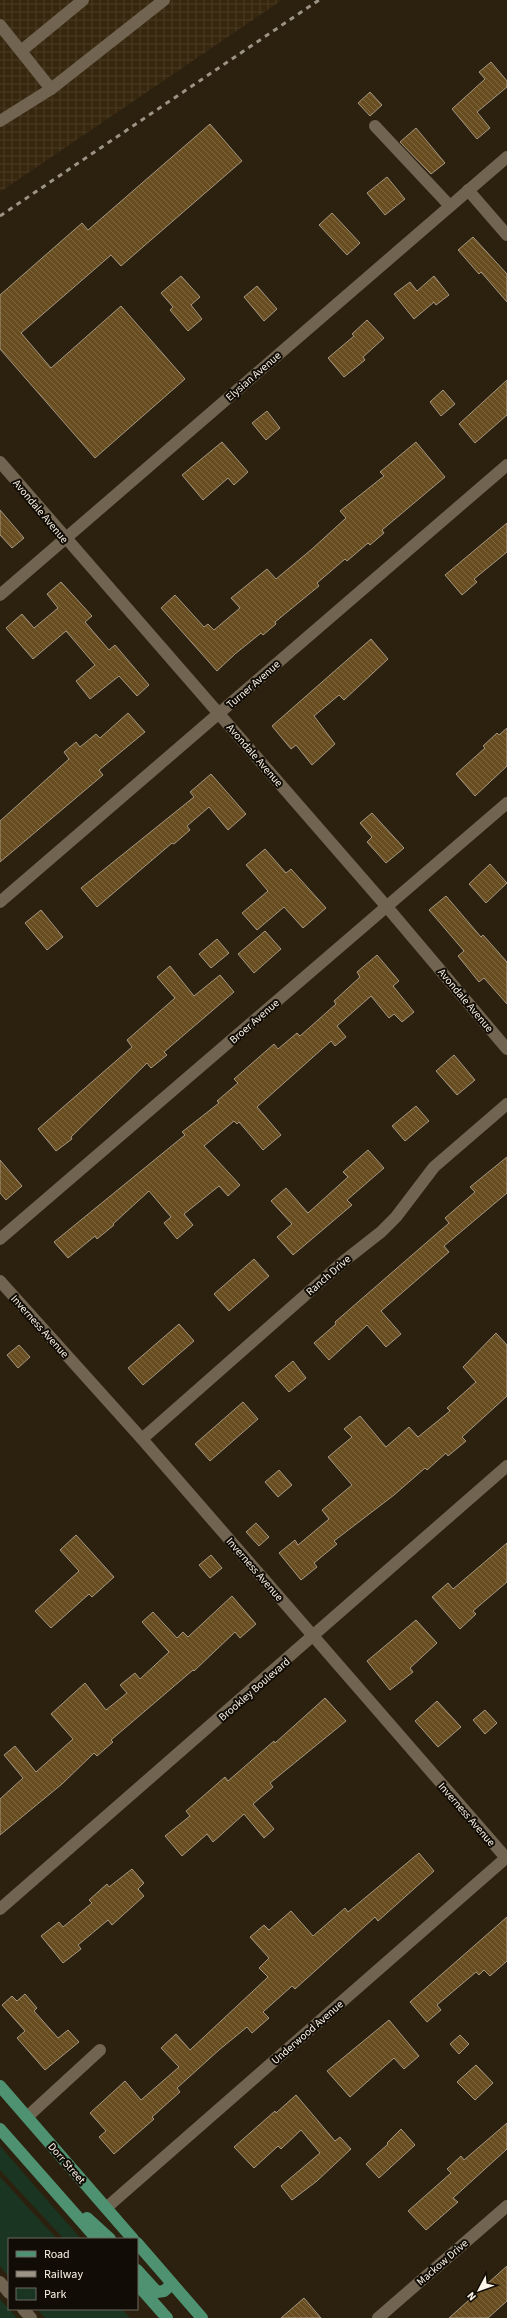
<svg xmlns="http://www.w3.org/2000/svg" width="507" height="2318" font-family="'Source Sans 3',sans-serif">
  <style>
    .industrial { fill: url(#industrial-grid) }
    .green { fill: #1a3521 }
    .building { fill: url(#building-back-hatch); stroke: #a59782 }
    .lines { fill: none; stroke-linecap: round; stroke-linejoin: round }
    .minor { stroke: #716450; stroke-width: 12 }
    .major { stroke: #4f9272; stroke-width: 12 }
    .rail { stroke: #9c9485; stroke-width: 3; stroke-dasharray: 5 5; stroke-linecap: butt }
    .labels { text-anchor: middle; stroke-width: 4; stroke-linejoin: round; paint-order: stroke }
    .street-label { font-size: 11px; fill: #fbf4e8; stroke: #110c05 }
  </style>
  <defs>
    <pattern id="industrial-grid" width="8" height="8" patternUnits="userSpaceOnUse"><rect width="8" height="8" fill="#36270e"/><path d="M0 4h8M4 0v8" fill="none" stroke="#4a3c25"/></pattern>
    <pattern id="building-back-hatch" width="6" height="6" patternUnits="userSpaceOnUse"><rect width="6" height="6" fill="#674d20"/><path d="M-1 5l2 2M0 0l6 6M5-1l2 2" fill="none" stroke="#7e6740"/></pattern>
  </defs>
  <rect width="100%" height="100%" fill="#2c210f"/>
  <polygon class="industrial" points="0,0 282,0 0,192"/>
  <g class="green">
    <polygon points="0,2146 81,2239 64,2239 0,2170"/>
    <polygon points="0,2177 57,2239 9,2239 9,2277 0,2266"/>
    <polygon points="0,2299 17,2318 0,2318"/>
    <polygon points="37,2309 122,2309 130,2318 45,2318"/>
  </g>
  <g class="building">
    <polygon points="491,62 507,81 507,87 477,112 490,128 477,139 452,109 485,79 479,72"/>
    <polygon points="370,92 382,105 370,116 358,103"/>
    <polygon points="210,124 242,161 121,266 111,255 21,333 51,368 121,306 185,379 95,458 0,349 0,295 82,223 88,230"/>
    <polygon points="416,128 445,163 431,174 400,142"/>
    <polygon points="387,177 405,199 385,215 367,193"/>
    <polygon points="332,213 360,243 347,255 319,225"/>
    <polygon points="473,237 507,274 507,302 481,272 479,274 458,250"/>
    <polygon points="181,276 200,297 191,305 202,319 188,331 170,310 173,307 161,293"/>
    <polygon points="434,276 449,295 436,305 434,302 414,319 394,294 410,282 417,291"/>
    <polygon points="257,286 277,309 264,321 244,297"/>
    <polygon points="367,320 384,338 363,357 365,360 344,377 328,358 354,336 352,334"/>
    <polygon points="507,380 507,415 475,443 459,424"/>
    <polygon points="443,390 455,404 441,416 430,402"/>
    <polygon points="267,411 280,428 266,440 252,423"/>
    <polygon points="222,442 248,472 234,485 228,478 203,500 182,475"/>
    <polygon points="416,442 445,477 382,530 384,533 370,545 368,543 347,561 345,559 317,583 319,586 275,622 276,624 263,635 261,633 235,654 217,671 161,608 175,595 204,627 208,624 214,630 240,608 231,598 267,569 276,579 312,549 346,518 340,511 384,476 380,472"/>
    <polygon points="0,510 24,538 12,548 0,535"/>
    <polygon points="507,523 507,552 474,579 477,582 462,595 445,575"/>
    <polygon points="61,582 92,616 85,622 109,650 115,645 149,685 137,696 119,676 90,699 76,681 95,665 66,631 33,659 6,628 22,614 34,628 58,608 47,594"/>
    <polygon points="371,639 388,659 344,700 339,695 314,716 335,744 312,765 296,745 291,749 272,726"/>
    <polygon points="128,713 145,732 99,770 103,775 0,862 0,821 69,759 64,752 76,742 80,747 96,734 100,738"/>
    <polygon points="507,728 507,766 475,796 456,774 485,748 483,746 497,733 499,735"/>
    <polygon points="211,774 246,814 228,830 209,807 187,826 190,830 174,844 172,843 97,907 81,888 194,797 190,792"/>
    <polygon points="372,813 404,848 386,863 367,842 372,837 360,823"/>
    <polygon points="265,849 286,873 291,869 326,908 303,928 284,907 257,930 242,913 268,891 246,865"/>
    <polygon points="490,864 507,883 486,903 469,884"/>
    <polygon points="446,896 481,937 483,935 507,962 507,1004 484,978 479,982 458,956 464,951 429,910"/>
    <polygon points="41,910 63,937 47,950 25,923"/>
    <polygon points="265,931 281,949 254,973 238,954"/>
    <polygon points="217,939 229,953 211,968 199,954"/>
    <polygon points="377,955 399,981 393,986 414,1012 402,1022 394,1014 389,1018 371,996 337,1026 346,1037 335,1046 331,1041 257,1107 281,1135 263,1150 239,1122 237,1124 234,1121 204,1146 240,1185 228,1196 219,1186 184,1214 193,1225 177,1239 164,1223 171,1217 149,1191 113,1224 114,1225 97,1239 95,1236 68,1258 54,1242 185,1135 182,1132 219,1103 217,1101 238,1083 234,1079 274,1044 278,1049 297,1033 300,1036 336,1004 334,1001 360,977 357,972"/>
    <polygon points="170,966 194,996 220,975 234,992 164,1052 167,1055 151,1068 147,1063 71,1137 72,1139 56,1151 38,1129 132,1047 127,1040 175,998 157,977"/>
    <polygon points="454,1055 475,1080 457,1095 436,1071"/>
    <polygon points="416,1106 429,1121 405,1141 392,1126"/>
    <polygon points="368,1150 384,1168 347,1200 352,1205 293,1255 277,1237 292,1224 271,1201 286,1188 308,1213 348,1177 343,1172"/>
    <polygon points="507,1157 507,1193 444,1246 449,1252 381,1311 401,1334 386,1347 367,1325 329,1360 314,1343 336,1324 335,1322 449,1223 445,1218 475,1192 470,1187"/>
    <polygon points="0,1160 22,1186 6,1200 0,1193"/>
    <polygon points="254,1259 269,1276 229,1311 214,1294"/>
    <polygon points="179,1324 194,1341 143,1385 128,1368"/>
    <polygon points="496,1333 507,1345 507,1396 462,1437 466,1441 448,1456 446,1453 427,1470 425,1468 394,1495 334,1541 337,1544 314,1563 317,1567 301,1580 279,1553 295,1540 298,1545 329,1519 322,1510 352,1485 328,1457 352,1437 344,1429 360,1416 386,1447 409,1427 418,1437 450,1411 447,1408 476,1382 463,1367"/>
    <polygon points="19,1345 30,1357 18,1368 7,1355"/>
    <polygon points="293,1361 306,1378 289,1392 275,1376"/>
    <polygon points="243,1402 258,1419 210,1461 195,1444"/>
    <polygon points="279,1470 292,1485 278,1497 265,1482"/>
    <polygon points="256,1523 269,1537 259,1546 246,1532"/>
    <polygon points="76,1535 114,1577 92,1597 89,1594 51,1628 35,1611 79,1571 60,1550"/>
    <polygon points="507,1543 507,1582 473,1611 476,1614 460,1629 432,1597 448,1583 453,1589"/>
    <polygon points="211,1555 222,1568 210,1578 199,1565"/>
    <polygon points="232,1596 256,1624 240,1638 235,1632 194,1671 193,1670 111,1740 113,1742 97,1756 94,1753 62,1784 0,1835 0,1799 23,1778 4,1755 15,1746 36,1772 73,1739 51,1714 85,1683 106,1710 127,1693 120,1685 135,1673 140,1679 169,1652 142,1622 153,1612 177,1638 183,1632 188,1637"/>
    <polygon points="416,1620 437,1643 410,1668 413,1672 390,1690 367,1661"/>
    <polygon points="325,1698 346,1721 270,1783 273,1787 253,1804 274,1829 264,1838 244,1814 213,1842 207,1834 182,1856 165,1836 190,1816 186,1811 225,1777 228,1781 274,1741 275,1743"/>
    <polygon points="437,1701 461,1727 438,1747 415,1721"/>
    <polygon points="485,1710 497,1723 485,1734 473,1720"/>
    <polygon points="419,1853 434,1871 378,1921 375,1917 295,1989 292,1986 263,2012 269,2018 252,2033 247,2027 219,2050 177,2088 180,2092 152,2117 154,2119 114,2154 99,2137 106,2131 90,2113 125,2081 141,2100 179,2067 161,2048 176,2034 190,2050 268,1977 259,1968 269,1958 250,1937 264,1925 269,1930 291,1911 313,1936 345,1908 348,1912"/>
    <polygon points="132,1869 144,1883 138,1889 144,1896 112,1925 108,1920 78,1945 81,1949 63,1963 41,1936 59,1922 63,1927 92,1903 89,1900 107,1884 109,1887"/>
    <polygon points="507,1917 507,1961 490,1976 484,1970 479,1975 476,1972 437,2005 441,2010 427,2022 410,2002"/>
    <polygon points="25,1994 37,2008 34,2011 58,2038 68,2030 79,2042 45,2070 17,2038 25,2031 2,2005 12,1996 17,2001"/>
    <polygon points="389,2020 419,2056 404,2069 394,2058 350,2097 327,2071"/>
    <polygon points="460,2035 469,2044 459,2054 450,2044"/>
    <polygon points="476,2065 493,2083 475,2100 457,2082"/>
    <polygon points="296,2095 335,2141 340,2137 351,2149 317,2181 292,2200 281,2186 320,2153 301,2130 281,2149 278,2146 254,2168 234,2147 275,2111 276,2113"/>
    <polygon points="507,2123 507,2149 453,2198 458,2202 426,2230 408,2211 451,2173 447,2169 461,2156 464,2160"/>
    <polygon points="401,2129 415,2145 379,2178 366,2164 388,2144 387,2143"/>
    <polygon points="507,2266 507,2301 488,2318 449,2318"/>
    <polygon points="304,2298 321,2318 281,2318"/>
  </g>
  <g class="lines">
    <g class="minor">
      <polyline points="0,25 51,89 0,121"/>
      <polyline points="21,51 83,0"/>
      <polyline points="51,89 164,0"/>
      <polyline points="375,126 450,206"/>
      <polyline points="468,190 507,235"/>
      <polyline points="0,462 387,907 507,1049"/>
      <polyline points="0,595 507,157"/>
      <polyline points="0,902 507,465"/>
      <polyline points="0,1239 507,803"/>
      <polyline points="0,1281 142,1439 507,1859"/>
      <polyline points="142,1439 344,1261 381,1232 396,1217 434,1167 507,1104"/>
      <polyline points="0,1909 507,1466"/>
      <polyline points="27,2117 100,2050"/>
      <polyline points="106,2208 507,1857"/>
      <polyline points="0,2282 9,2293"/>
      <polyline points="23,2309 31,2318"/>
      <polyline points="378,2318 507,2206"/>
    </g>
    <g class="major">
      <polyline points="0,2086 133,2239"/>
      <polyline points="0,2129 97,2239"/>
      <polyline points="87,2218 110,2239"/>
      <polyline points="137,2243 202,2318"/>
      <polyline points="137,2270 157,2292 164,2291 172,2284"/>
      <polyline points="137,2284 167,2318"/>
    </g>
    <polyline class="rail" points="0,216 319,0"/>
  </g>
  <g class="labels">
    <g class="street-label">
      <text transform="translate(253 376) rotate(-41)" y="4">Elysian Avenue</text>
      <text transform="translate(41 511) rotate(50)" y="4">Avondale Avenue</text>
      <text transform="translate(253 684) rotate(-41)" y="4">Turner Avenue</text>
      <text transform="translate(255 755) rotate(49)" y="4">Avondale Avenue</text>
      <text transform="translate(466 1000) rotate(50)" y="4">Avondale Avenue</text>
      <text transform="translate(254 1021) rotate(-41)" y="4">Broer Avenue</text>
      <text transform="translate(328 1275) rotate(-41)" y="4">Ranch Drive</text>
      <text transform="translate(40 1326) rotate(48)" y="4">Inverness Avenue</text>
      <text transform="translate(255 1569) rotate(49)" y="4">Inverness Avenue</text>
      <text transform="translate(254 1689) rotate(-41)" y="4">Brookley Boulevard</text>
      <text transform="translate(467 1814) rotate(49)" y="4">Inverness Avenue</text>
      <text transform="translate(307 2032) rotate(-41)" y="4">Underwood Avenue</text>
      <text transform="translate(67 2163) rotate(49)" y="4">Dorr Street</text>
      <text transform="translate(442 2262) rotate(-41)" y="4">Mackow Drive</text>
    </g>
  </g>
  <rect x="8" y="2238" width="130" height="72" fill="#110c05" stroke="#6f6960"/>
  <rect x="16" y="2251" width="20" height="6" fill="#4f9272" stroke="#6f6960"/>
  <text x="44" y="2258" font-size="12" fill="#fbf4e8">Road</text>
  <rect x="16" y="2271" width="20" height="6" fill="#9c9485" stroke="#6f6960"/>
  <text x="44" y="2278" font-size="12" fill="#fbf4e8">Railway</text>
  <rect x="16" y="2288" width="20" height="12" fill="#1a3521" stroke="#6f6960"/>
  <text x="44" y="2298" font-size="12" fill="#fbf4e8">Park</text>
  <g transform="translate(479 2290) rotate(229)" stroke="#110c05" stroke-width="3" paint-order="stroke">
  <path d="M0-3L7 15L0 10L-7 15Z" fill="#fbf4e8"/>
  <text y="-6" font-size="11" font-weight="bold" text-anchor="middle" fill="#fbf4e8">N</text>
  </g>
</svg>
